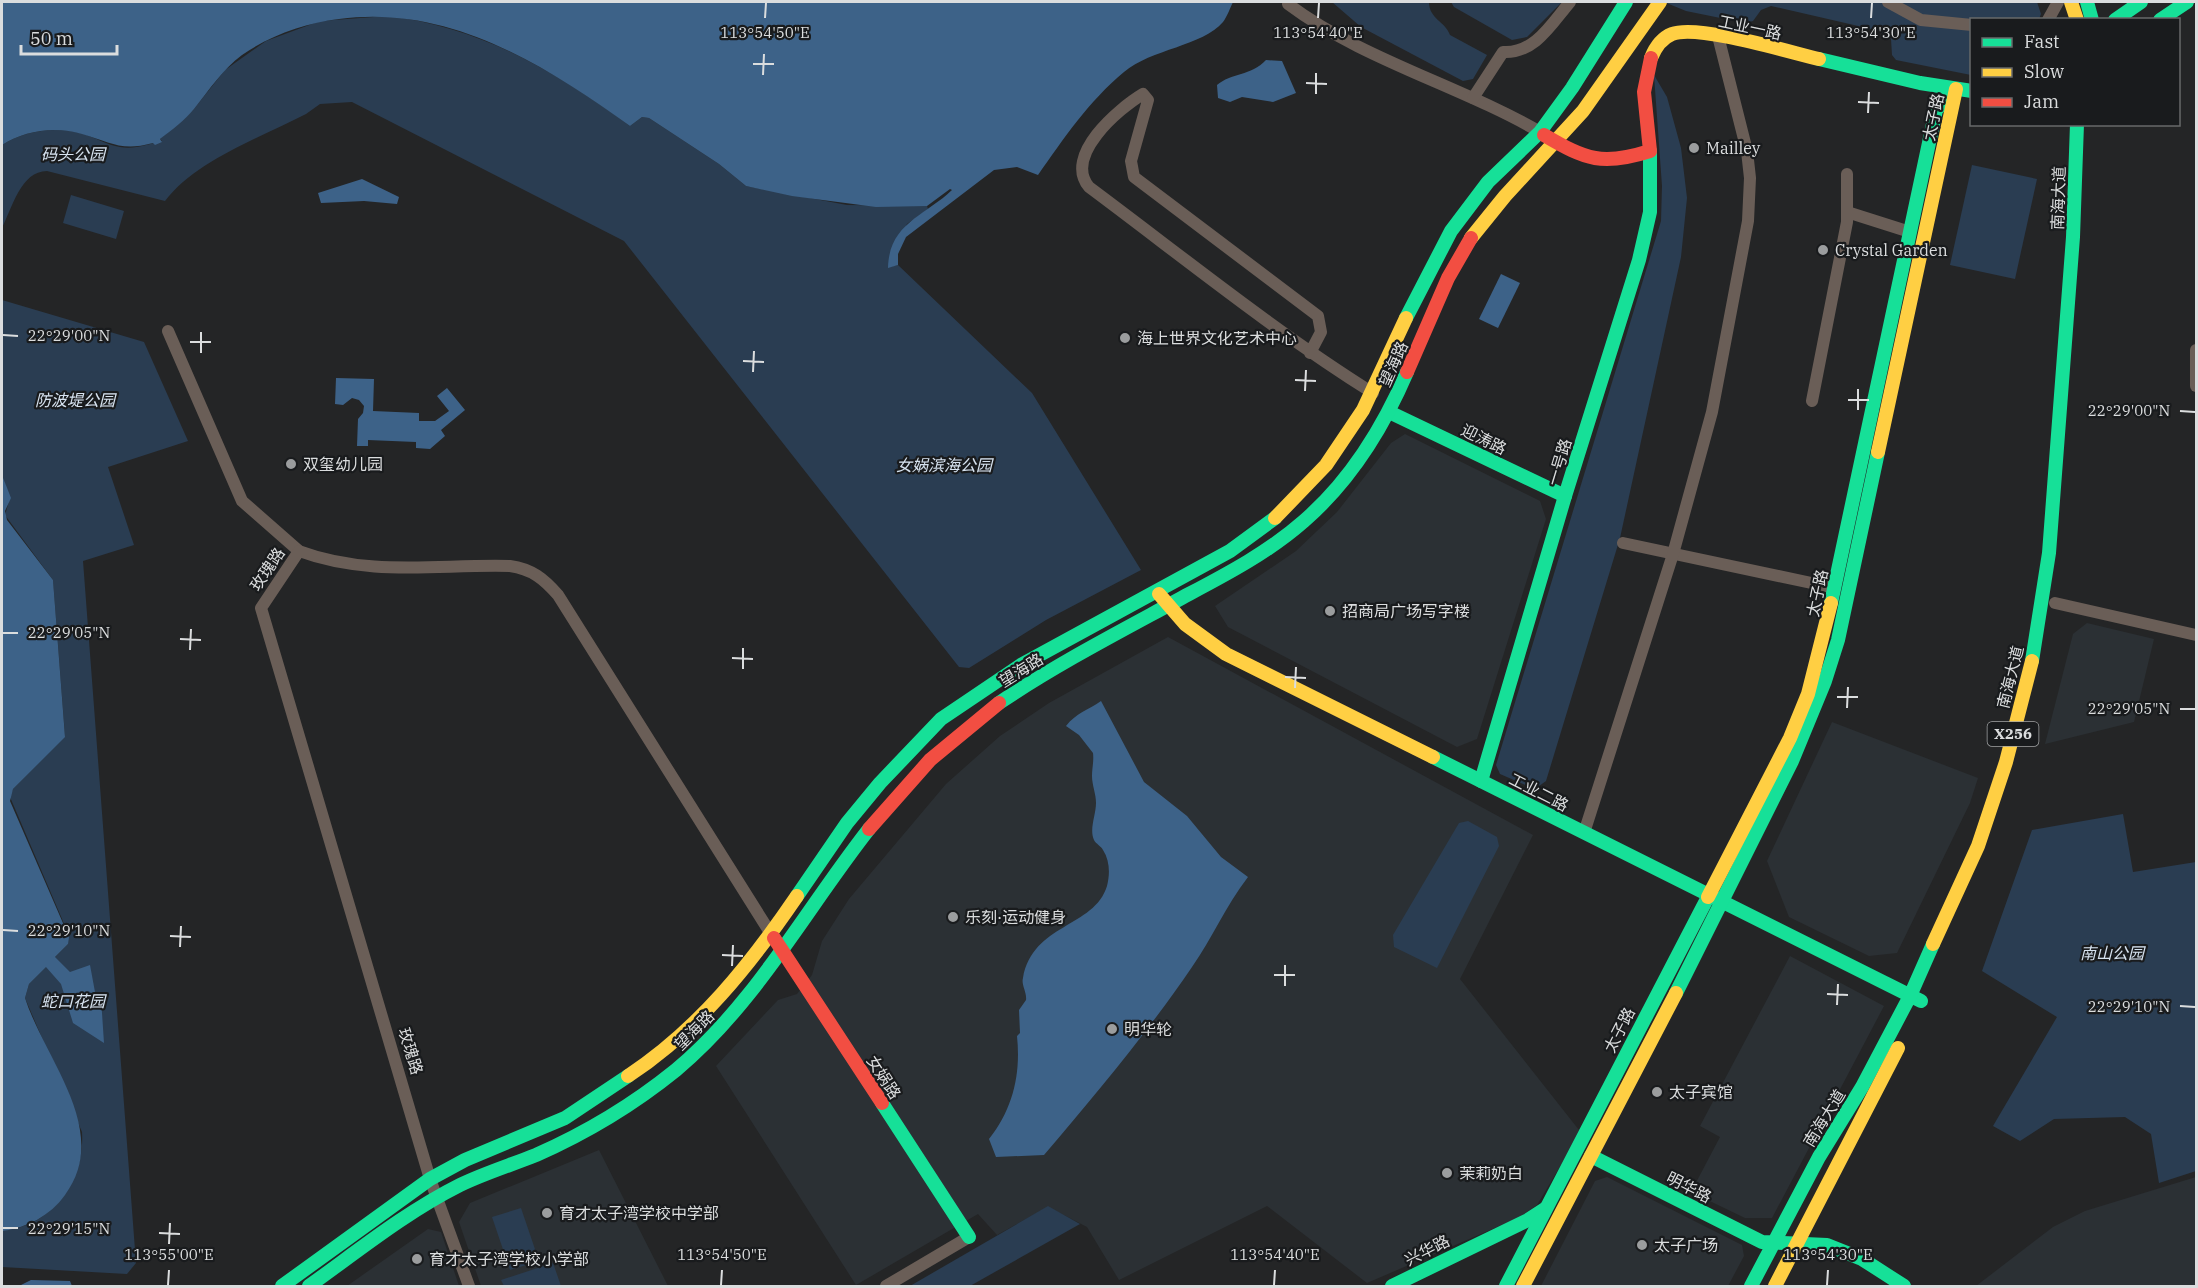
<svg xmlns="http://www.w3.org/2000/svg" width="2198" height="1288" font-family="'IBM Plex Serif','Noto Sans SC',serif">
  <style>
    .built { fill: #2b3034 }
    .green { fill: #2a3d52 }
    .water { fill: #3d6288 }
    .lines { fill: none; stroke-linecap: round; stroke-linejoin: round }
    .street { stroke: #6a5e57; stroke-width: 12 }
    .fast { stroke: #16e098; stroke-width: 14 }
    .slow { stroke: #ffcf43; stroke-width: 14 }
    .jam { stroke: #f24e42; stroke-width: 14 }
    .ticks { fill: none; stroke: #dbddde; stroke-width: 2 }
    .poi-dot { fill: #9b9d9e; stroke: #191b1d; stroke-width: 2 }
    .labels { text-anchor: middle; stroke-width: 4.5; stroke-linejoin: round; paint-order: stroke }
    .shield { fill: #191b1d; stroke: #a1a3a4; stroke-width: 1.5 }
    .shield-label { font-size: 15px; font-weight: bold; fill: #dbddde }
    .street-label { font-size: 16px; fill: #dbddde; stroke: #191b1d }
    .poi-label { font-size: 16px; fill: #dbddde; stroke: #191b1d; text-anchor: start }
    .park-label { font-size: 16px; font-style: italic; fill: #d7e3f0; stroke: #191b1d }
    .ticks-label { font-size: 15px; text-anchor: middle; fill: #dbddde; stroke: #191b1d; stroke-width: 4.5; stroke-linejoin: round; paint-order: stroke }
  </style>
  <rect width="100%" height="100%" fill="#242526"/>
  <g class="built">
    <polygon points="1405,434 1540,501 1546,519 1477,739 1457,747 1228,627 1215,606 1296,551 1337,512 1391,443"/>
    <polygon points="2087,623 2154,639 2134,722 2045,744 2073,634"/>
    <polygon points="1168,637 1533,835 1460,979 1579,1130 1564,1160 1537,1205 1518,1218 1367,1283 1267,1206 1119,1280 1087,1227 1048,1207 997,1235 978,1214 856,1285 716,1066 778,1000 797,994 812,975 822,941 849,899 946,784 1000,736 1049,703"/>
    <polygon points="1832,722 1978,778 1970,803 1897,953 1869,956 1789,917 1767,861"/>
    <polygon points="1790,956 1884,1006 1772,1218 1745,1218 1691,1192 1720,1137 1700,1126"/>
    <polygon points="599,1150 668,1286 481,1286 459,1222 470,1203"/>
    <polygon points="1607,1177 1742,1245 1744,1256 1728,1286 1541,1286 1595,1181"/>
    <polygon points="2196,1177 2196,1286 1976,1286 2053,1227 2085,1211"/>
    <polygon points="428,1229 441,1232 459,1286 347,1286"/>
  </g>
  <g class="green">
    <path d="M1332,2H1429C1429,19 1445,21 1450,35L1487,55L1473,79L1463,81L1361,27Z"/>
    <polygon points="1451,2 1562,2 1527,37 1512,40 1454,7"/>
    <polygon points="1664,2 2037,2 2041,14 2039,19 1972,20 1971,75 1896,60 1892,55 1891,39 1880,31 1771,6 1761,10 1753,21 1745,23 1686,11"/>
    <path d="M387,16C482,27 554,71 630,126L642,117L649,118L719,164L746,186L847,205L927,206L928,209L907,224L889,267L898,265L1032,393L1141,570L1046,620L969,668L959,667L624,241L352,102L320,104L306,114C261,137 195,161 165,201L47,171C21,171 12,208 2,228V145C25,130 57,126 84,134C96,138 107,145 120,147C134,150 148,144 162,141L160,139L193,110L225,70L266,41L320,21Z"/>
    <polygon points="1654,75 1667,97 1681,148 1687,198 1681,257 1620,538 1546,781 1535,789 1500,774 1496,765 1661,221 1662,186"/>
    <polygon points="1972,165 2037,179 2015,279 1950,265"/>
    <polygon points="71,195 124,211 116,239 63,223"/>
    <path d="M2,300L144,342L188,441L108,467L134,545L83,561L136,1263L127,1274L2,1267V1231C53,1226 85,1181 82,1132L25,998L29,984L68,944V933L10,797L13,789L65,736L53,580L5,515L10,498L2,475Z"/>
    <polygon points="2123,814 2133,872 2196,862 2196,1171 2159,1183 2151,1134 2125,1117 2054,1119 2020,1141 1993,1126 2057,1017 1982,971 2032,830"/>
    <polygon points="1468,821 1497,837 1499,846 1437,968 1394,947 1393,935 1459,823"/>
    <polygon points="1048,1206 1080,1224 970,1286 910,1286"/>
    <polygon points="521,1208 539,1261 510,1270 492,1217"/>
    <polygon points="553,1263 561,1286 504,1286 501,1280"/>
  </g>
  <g class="water">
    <path d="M2,2H1233C1230,8 1227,17 1223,22C1203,46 1151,49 1124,72C1089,101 1064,138 1038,175L1017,167L994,170L906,237L898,254V265L888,268C889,223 925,216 952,190L950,189L927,206L876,207L792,196L746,186L719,164L649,118L642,117L630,126C545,65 449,4 339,19C305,23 271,35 242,55C222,70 210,89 194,109C185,120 172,130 160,139L162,142L155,145L153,143C121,152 111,142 82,134C56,126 25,130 2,145Z"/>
    <path d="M1266,60L1282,61L1296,93L1273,102L1242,97L1230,102L1218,98L1217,85C1231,73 1251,76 1266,60Z"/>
    <polygon points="362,179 399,197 397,204 364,201 321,203 318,193"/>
    <polygon points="1501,274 1520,283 1498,328 1479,319"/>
    <polygon points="336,378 374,379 373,411 419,413 419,421 435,421 449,411 437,396 447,388 465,410 441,430 445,436 430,449 416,448 416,442 368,440 368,446 357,446 358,419 363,413 364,406 359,400 352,398 343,405 335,404"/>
    <path d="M2,475L11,498L5,511L7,520L53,580L65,737L13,789L10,801L69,937L68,944L55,957L70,972L90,965L95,992L101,998L104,1043L73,1023L61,984L46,967L29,984L25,998C45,1060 112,1131 65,1195C50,1216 28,1227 3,1231Z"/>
    <path d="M1101,701L1144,782L1187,816L1221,857L1248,877C1225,907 1213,937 1192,967C1147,1033 1096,1094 1044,1155L996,1157L989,1139C1013,1109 1021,1074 1017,1036L1020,1033L1019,1010L1026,1000C1027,992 1021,985 1023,978C1033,923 1094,928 1107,886C1110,874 1110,861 1103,850C1101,846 1096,844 1094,840C1089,829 1096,815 1096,803C1096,794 1092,785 1092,776C1092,768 1094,761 1093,753L1079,735L1066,726C1076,713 1088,710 1101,701Z"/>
    <polygon points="31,1280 70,1281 72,1286 19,1286"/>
  </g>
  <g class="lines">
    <g class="street">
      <polyline points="1888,2 1921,20 1972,25"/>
      <path d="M1288,4C1361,59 1461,86 1540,132"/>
      <polyline points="2048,20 2058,2"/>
      <path d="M1473,98L1503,52C1535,54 1552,23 1570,2"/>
      <polyline points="1847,212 1910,232"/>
      <polyline points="168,331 242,501 299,551"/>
      <polyline points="2196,350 2196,386"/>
      <path d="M1310,353L1321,332L1318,316L1134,177L1131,161L1148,100L1143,94C1118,109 1063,156 1089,187C1183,257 1274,331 1373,393"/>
      <polyline points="1812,401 1847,222 1847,174"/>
      <polyline points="1623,543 1835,588"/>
      <polyline points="2055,603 2196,635"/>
      <polyline points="1584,833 1673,554 1712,412 1748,221 1750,178 1747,151 1718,36"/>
      <path d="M469,1286L430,1179L261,608L299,551C369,577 438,564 510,566C532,569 544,579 558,595L771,934"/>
      <polyline points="886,1286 969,1237"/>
    </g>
    <g class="fast">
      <polyline points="2087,2 2092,20"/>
      <polyline points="2115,20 2141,2"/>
      <polyline points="2160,20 2187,2"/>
      <polyline points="1819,59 1920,83 1972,91"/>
      <polyline points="1406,318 1451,231 1488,182 1540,132 1572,88 1626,2"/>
      <polyline points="1389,412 1565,496"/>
      <polyline points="1831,603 1936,110 1956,89"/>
      <polyline points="2032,661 2049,553 2073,237 2077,124"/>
      <path d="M999,703C1060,662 1125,629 1189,594C1229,573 1270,551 1304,521C1350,481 1383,428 1407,372"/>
      <polyline points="1433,757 1921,1001"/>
      <polyline points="1481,781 1565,496 1639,260 1650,212 1650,151"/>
      <polyline points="797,896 847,823 880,783 941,719 1021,665 1230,551 1275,518"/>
      <polyline points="1676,993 1792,761 1825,681 1838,640 1878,452"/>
      <polyline points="882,1103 969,1237"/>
      <polyline points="1591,1156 1762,1242 1827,1245 1862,1259 1904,1286"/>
      <polyline points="282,1286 430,1179 465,1160 565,1118 628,1076"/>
      <path d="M309,1286C358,1251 406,1212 460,1185C485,1173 511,1165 536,1155C586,1133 634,1104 676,1070C756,1003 806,909 869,829"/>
      <polyline points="1392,1286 1528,1220 1545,1209"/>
      <polyline points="1506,1286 1708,897"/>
      <polyline points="1751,1286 1819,1157 1862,1087 1910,996 1933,944"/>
    </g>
    <g class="slow">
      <polyline points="2071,2 2077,20"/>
      <path d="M1651,58C1655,48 1662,38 1672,34C1698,24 1789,52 1819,59"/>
      <polyline points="1471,238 1505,196 1583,111 1660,2"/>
      <polyline points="1878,452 1956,89"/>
      <polyline points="1275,518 1326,465 1363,410 1406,318"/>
      <polyline points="1159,594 1185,624 1226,654 1433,757"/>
      <polyline points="1708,897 1790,738 1808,694 1831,603"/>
      <polyline points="1933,944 1978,846 2006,762 2032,661"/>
      <path d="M628,1076C698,1030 750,965 797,896"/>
      <polyline points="1523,1286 1676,993"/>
      <polyline points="1775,1286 1898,1048"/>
    </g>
    <g class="jam">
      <path d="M1544,135C1586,160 1603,166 1650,151L1644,92L1651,58"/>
      <polyline points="1407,372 1448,278 1471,238"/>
      <polyline points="869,829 930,760 999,703"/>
      <polyline points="774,938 882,1103"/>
    </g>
  </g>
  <path class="ticks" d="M765,18L766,3M1318,18L1319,3M1871,18L1872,3M753,64H774M763,75L764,54M1306,83L1327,84M1316,94V73M1858,102L1879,103M1868,113L1869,92M3,335L18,336M190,342H211M201,353V332M743,361L764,362M753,372L754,351M1295,380L1316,381M1305,391L1306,370M1848,400H1869M1858,410V389M2180,411L2195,412M3,633H18M180,639L201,640M190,650L191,629M732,658L753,659M743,669V648M1285,677L1306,678M1295,688L1296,667M1837,697H1858M1847,708L1848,687M2180,709H2195M3,930L18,931M170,936L191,937M180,947L181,926M722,955L743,956M732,966L733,945M1274,975H1295M1285,986V965M1827,994L1848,995M1837,1005L1838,984M2180,1006L2195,1007M3,1228H18M159,1233L180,1234M169,1244L170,1223M168,1285L169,1270M721,1285L722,1270M1274,1285L1275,1270M1827,1285L1828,1270"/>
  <g class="poi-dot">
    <circle cx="1694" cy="148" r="6"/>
    <circle cx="1823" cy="250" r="6"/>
    <circle cx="1125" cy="338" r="6"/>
    <circle cx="291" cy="464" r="6"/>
    <circle cx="1330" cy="611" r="6"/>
    <circle cx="953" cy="917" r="6"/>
    <circle cx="1112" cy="1029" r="6"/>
    <circle cx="1657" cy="1092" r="6"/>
    <circle cx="1447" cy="1173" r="6"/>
    <circle cx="547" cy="1213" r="6"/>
    <circle cx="1642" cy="1245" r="6"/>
    <circle cx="417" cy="1259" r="6"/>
  </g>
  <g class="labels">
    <rect class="shield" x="1987.5" y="722" width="51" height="24" rx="4.5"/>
    <g class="shield-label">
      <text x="2013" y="739">X256</text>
    </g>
    <g class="street-label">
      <text transform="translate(1750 27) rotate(12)" y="6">工业一路</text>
      <text transform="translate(1933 117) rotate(-78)" y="6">太子路</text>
      <text transform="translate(2058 198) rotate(-88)" y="6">南海大道</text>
      <text transform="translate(1393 364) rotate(-66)" y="6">望海路</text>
      <text transform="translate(1484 439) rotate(26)" y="6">迎涛路</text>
      <text transform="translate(1559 462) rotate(-73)" y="6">一号路</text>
      <text transform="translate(267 569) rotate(-56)" y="6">玫瑰路</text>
      <text transform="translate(1817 593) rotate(-78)" y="6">太子路</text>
      <text transform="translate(1021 670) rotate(-32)" y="6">望海路</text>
      <text transform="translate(2010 677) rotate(-76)" y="6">南海大道</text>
      <text transform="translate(1539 792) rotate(27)" y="6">工业二路</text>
      <text transform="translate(694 1030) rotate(-45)" y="6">望海路</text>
      <text transform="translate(1619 1030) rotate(-63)" y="6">太子路</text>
      <text transform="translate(411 1051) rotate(73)" y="6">玫瑰路</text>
      <text transform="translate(884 1077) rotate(57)" y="6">女娲路</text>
      <text transform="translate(1824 1118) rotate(-58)" y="6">南海大道</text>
      <text transform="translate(1689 1187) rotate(27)" y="6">明华路</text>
      <text transform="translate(1427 1250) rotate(-27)" y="6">兴华路</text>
    </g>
    <g class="poi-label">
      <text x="1706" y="154">Mailley</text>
      <text x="1835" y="256">Crystal Garden</text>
      <text x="1137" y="344">海上世界文化艺术中心</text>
      <text x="303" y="470">双玺幼儿园</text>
      <text x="1342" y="617">招商局广场写字楼</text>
      <text x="965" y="923">乐刻·运动健身</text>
      <text x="1124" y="1035">明华轮</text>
      <text x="1669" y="1098">太子宾馆</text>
      <text x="1459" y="1179">茉莉奶白</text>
      <text x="559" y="1219">育才太子湾学校中学部</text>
      <text x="1654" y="1251">太子广场</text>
      <text x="429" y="1265">育才太子湾学校小学部</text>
    </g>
    <g class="park-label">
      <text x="73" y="160">码头公园</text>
      <text x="75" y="406">防波堤公园</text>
      <text x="944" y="471">女娲滨海公园</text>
      <text x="2112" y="959">南山公园</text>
      <text x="73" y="1007">蛇口花园</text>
    </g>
  </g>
  <g class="ticks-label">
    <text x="765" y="38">113°54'50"E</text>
    <text x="1318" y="38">113°54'40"E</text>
    <text x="1871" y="38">113°54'30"E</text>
    <text x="69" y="341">22°29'00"N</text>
    <text x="2129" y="416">22°29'00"N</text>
    <text x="69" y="638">22°29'05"N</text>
    <text x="2129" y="714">22°29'05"N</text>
    <text x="69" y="936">22°29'10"N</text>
    <text x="2129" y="1012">22°29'10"N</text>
    <text x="69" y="1234">22°29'15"N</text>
    <text x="169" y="1260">113°55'00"E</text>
    <text x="722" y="1260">113°54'50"E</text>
    <text x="1275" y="1260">113°54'40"E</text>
    <text x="1828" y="1260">113°54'30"E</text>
  </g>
  <rect width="2198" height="1288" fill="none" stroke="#dbddde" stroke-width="6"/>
  <rect x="1970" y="18" width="210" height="108" fill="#191b1d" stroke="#67696a" stroke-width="1.5"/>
  <rect x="1982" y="38" width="30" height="9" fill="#16e098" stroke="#67696a" stroke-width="1.5"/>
  <text x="2024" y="48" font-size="18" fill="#dbddde">Fast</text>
  <rect x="1982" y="68" width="30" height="9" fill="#ffcf43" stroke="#67696a" stroke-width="1.5"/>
  <text x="2024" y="78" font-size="18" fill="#dbddde">Slow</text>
  <rect x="1982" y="98" width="30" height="9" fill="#f24e42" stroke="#67696a" stroke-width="1.5"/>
  <text x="2024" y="108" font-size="18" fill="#dbddde">Jam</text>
  <path d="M21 45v9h96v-9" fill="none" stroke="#dbddde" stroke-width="3"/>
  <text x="30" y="45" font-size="18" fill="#dbddde" stroke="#191b1d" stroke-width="4.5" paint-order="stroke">50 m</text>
</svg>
